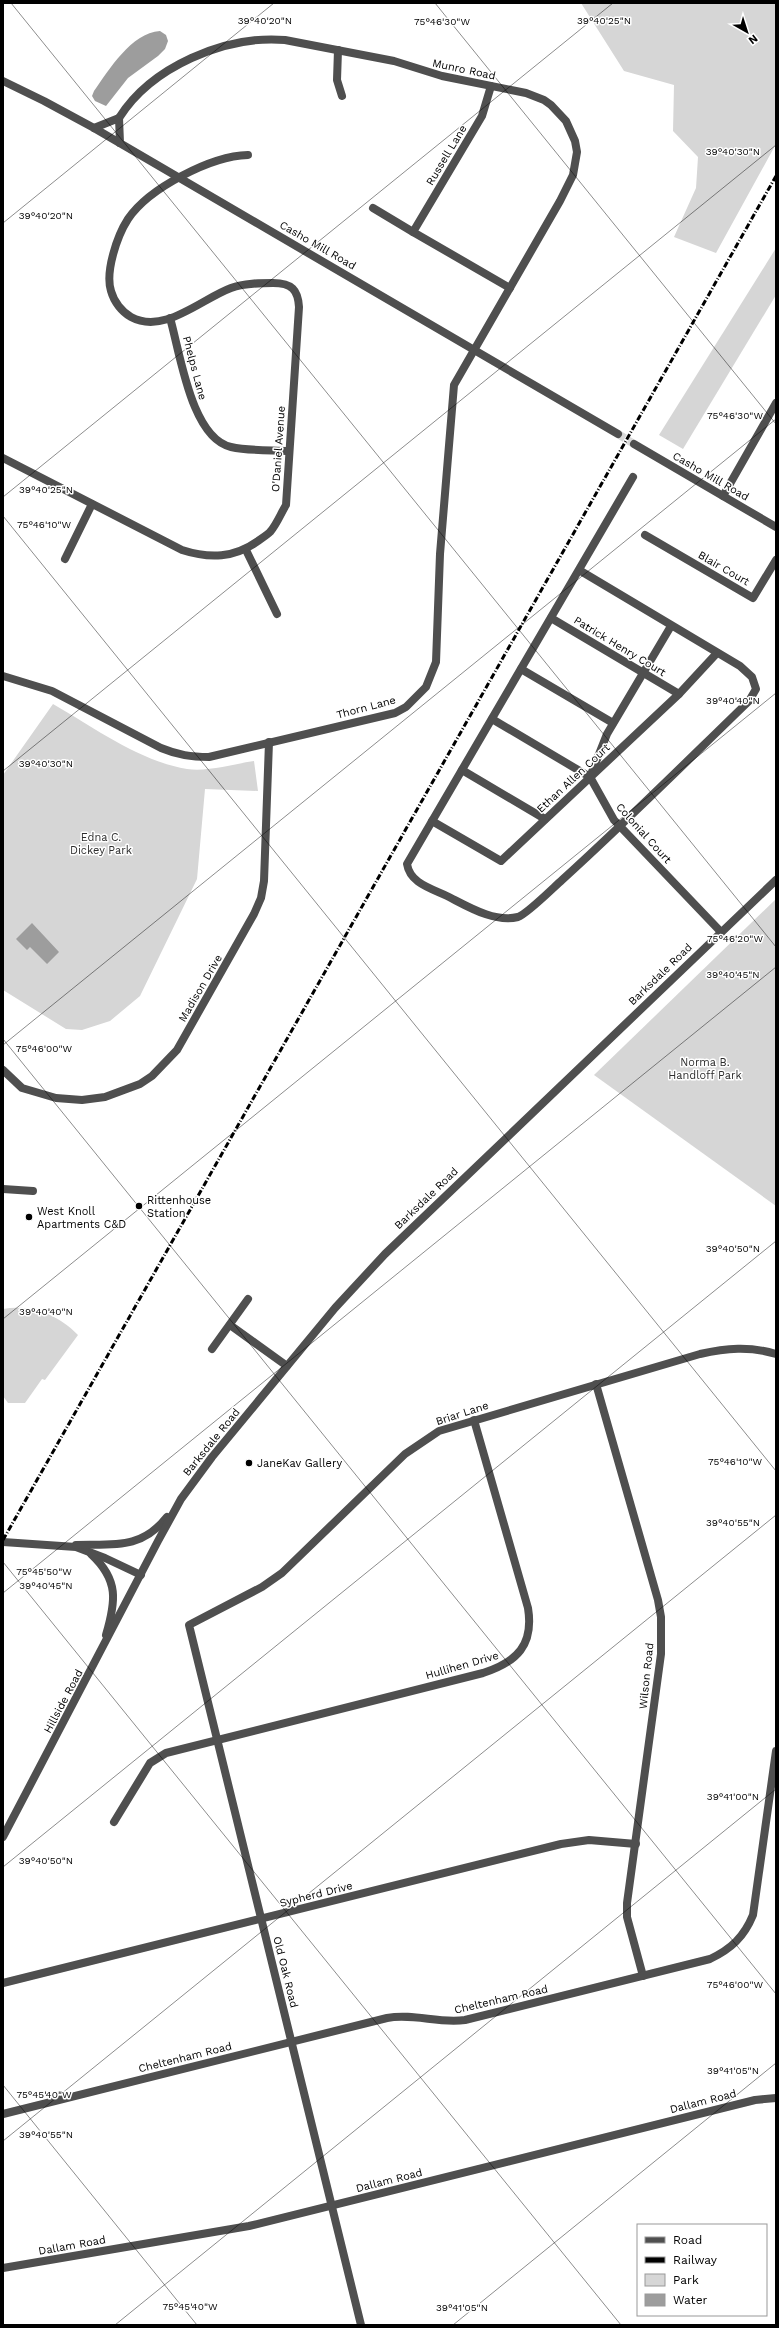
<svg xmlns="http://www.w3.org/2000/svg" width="779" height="2328" font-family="'Work Sans',sans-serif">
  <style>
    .green { fill: #d6d6d6 }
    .water { fill: #9d9d9d }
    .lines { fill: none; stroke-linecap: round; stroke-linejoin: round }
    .tertiary-tunnel { stroke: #d9d9d9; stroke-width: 8; stroke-dasharray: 8 4; stroke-linecap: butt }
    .minor { stroke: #4f4f4f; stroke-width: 8 }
    .tertiary { stroke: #4f4f4f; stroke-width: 8 }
    .rail { stroke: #000; stroke-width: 3; stroke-dasharray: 6 2 1 2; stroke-linecap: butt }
    .ticks { fill: none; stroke: #000; stroke-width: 1; stroke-opacity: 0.45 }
    .poi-dot { fill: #000; stroke: #fff; stroke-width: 1.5 }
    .labels { text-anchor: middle; stroke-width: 3; stroke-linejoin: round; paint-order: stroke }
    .street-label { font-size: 11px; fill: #000; stroke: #fff }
    .park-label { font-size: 11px; fill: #2d2d2d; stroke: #fff }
    .poi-label { font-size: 11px; fill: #000; stroke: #fff; text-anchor: start }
    .ticks-label { font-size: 10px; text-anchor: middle; fill: #000; stroke: #fff; stroke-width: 3; stroke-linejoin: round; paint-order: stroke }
  </style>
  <rect width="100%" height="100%" fill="#fff"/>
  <g class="green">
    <polygon points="581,3 776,3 776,144 716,253 674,237 696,188 698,157 673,131 674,85 624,71"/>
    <polygon points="776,248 776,295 683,449 659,435"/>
    <path d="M53,704C95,728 139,761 187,769C208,772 233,764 254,761L258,791L205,789L197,879L140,996L110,1021L82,1030L66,1029L3,990V775Z"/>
    <polygon points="776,899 776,1206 594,1075"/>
    <path d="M3,1309C31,1304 59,1315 78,1335L45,1380L42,1379L25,1403H8L3,1396Z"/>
  </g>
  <g class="water">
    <path d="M160,31L166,35L168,41L165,49L158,56L128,78L106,106L95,101L92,96L94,91C109,70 131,33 160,31Z"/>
    <polygon points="32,923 59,952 47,964 30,947 27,950 16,939"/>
  </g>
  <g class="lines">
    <polyline class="tertiary-tunnel" points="618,434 634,444"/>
    <g class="minor">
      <polyline points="338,50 337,80 342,96"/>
      <polyline points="491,86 482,116 413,232 510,288"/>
      <polyline points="94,128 119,118 120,143"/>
      <polyline points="373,208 413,232"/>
      <path d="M170,318C180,352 191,438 231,447C249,451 270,450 289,451"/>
      <path d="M3,458L182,550C210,559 234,558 258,541C262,538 267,535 270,532C277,524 281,513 286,505L299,307C298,290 292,283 273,283C260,283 244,283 231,288C201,299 164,335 131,317C122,312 114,302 111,291C105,272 117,236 128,219C149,188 211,156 248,155"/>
      <polyline points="723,496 776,403"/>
      <polyline points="645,535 753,598 776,560"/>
      <polyline points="246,550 277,614"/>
      <polyline points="65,559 92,504"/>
      <path d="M579,570L740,666L752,677L756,689L749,701C687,761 626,822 562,880C553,888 527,914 518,917C494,923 467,906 447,896C430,888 410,883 407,864L633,477"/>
      <polyline points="551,618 679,694"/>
      <polyline points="671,626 607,734 590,777 614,820 721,932"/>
      <polyline points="521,669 613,723"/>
      <path d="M3,676L52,691L161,748C178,755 191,757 209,757L395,713L406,707L426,687L436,662L440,554L454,385L560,201L573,175L577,152L575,141L566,121L551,105L544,100L526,93L442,76L394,61L285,40C225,35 151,67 119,118"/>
      <polyline points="492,719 590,777"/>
      <polyline points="462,770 545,819"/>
      <polyline points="432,821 501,861 679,694 717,653"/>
      <polyline points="3,1070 22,1088 56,1098 82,1100 105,1097 140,1084 152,1076 177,1050 254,914 261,898 264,881 269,742"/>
      <polyline points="3,1189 33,1191"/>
      <polyline points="230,1325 287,1366"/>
      <polyline points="212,1349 248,1299"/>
      <polyline points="596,1384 658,1600 661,1617 661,1654 627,1903 627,1917 643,1976"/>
      <path d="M114,1822L150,1763L166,1753L483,1673C517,1662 534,1645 528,1608L474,1420"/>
      <polyline points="3,1983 561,1844 589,1840 636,1844"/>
      <path d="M3,2114L387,2018C414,2013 439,2024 465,2020L710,1959C731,1949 744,1937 753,1915L776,1751"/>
      <polyline points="3,2268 249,2226 755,2100 776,2098"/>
      <path d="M361,2325L189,1625L262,1587L282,1573L405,1454L439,1431L700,1354C726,1348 750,1346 776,1354"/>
    </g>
    <g class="tertiary">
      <polyline points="3,81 44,101 94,128 618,434"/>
      <polyline points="634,444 776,527"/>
      <polyline points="3,1542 76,1547 105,1558 141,1575"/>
      <path d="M76,1545C113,1544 141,1550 167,1517"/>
      <path d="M91,1554C119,1580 116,1601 106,1635"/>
      <polyline points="3,1837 158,1541 181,1499 212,1457 335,1308 385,1254 776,880"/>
    </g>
    <polyline class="rail" points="3,1540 776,176"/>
  </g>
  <path class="ticks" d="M11,3L776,947M435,3L776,424M3,223L274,3M3,497L613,3M3,516L776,1471M3,771L776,145M3,1039L776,1994M3,1045L776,419M3,1319L776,693M3,1562L621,2325M3,1593L776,967M3,1867L776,1241M3,2085L197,2325M3,2141L776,1515M115,2325L776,1789M453,2325L776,2063"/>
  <g class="poi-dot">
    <circle cx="139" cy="1206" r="4"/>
    <circle cx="29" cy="1217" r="4"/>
    <circle cx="249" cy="1463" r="4"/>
  </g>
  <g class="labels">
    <g class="street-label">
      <text transform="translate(464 69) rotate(12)" y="4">Munro Road</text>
      <text transform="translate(446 155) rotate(-59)" y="4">Russell Lane</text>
      <text transform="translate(318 245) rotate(30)" y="4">Casho Mill Road</text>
      <text transform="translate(195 368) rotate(75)" y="4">Phelps Lane</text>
      <text transform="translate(278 449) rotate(-86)" y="4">O'Daniel Avenue</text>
      <text transform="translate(711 476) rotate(30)" y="4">Casho Mill Road</text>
      <text transform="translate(724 568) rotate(30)" y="4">Blair Court</text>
      <text transform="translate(620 646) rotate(31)" y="4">Patrick Henry Court</text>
      <text transform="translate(366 707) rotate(-15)" y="4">Thorn Lane</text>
      <text transform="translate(573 778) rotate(-43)" y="4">Ethan Allen Court</text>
      <text transform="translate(644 833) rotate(48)" y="4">Colonial Court</text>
      <text transform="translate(660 974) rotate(-44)" y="4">Barksdale Road</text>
      <text transform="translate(200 988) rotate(-60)" y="4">Madison Drive</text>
      <text transform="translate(426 1198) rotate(-44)" y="4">Barksdale Road</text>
      <text transform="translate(462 1413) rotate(-18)" y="4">Briar Lane</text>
      <text transform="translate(211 1442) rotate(-51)" y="4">Barksdale Road</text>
      <text transform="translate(462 1665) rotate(-16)" y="4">Hullihen Drive</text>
      <text transform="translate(646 1676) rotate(-84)" y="4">Wilson Road</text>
      <text transform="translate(63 1701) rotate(-62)" y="4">Hillside Road</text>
      <text transform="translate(316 1894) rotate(-14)" y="4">Sypherd Drive</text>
      <text transform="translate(286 1972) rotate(76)" y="4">Old Oak Road</text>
      <text transform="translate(501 1999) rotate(-13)" y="4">Cheltenham Road</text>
      <text transform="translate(185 2057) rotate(-14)" y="4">Cheltenham Road</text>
      <text transform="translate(703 2101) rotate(-14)" y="4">Dallam Road</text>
      <text transform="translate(389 2180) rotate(-14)" y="4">Dallam Road</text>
      <text transform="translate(72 2245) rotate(-10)" y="4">Dallam Road</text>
    </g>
    <g class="park-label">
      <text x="101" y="841">Edna C.<tspan x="101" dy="13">Dickey Park</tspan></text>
      <text x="705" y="1066">Norma B.<tspan x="705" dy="13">Handloff Park</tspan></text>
    </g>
    <g class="poi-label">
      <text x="147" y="1204">Rittenhouse<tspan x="147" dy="13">Station</tspan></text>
      <text x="37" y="1215">West Knoll<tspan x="37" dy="13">Apartments C&amp;D</tspan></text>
      <text x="257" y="1467">JaneKav Gallery</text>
    </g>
  </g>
  <g class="ticks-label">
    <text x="265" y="24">39°40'20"N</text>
    <text x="604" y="24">39°40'25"N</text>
    <text x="442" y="25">75°46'30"W</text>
    <text x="733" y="155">39°40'30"N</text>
    <text x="46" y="219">39°40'20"N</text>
    <text x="735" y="419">75°46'30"W</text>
    <text x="46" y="493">39°40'25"N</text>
    <text x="44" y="528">75°46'10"W</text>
    <text x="733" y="704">39°40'40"N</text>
    <text x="46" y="767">39°40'30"N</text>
    <text x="735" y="942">75°46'20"W</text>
    <text x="733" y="978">39°40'45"N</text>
    <text x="44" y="1052">75°46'00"W</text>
    <text x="733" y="1252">39°40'50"N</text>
    <text x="46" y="1315">39°40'40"N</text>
    <text x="735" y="1465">75°46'10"W</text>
    <text x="733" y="1526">39°40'55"N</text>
    <text x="44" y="1575">75°45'50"W</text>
    <text x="46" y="1589">39°40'45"N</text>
    <text x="733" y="1800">39°41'00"N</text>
    <text x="46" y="1864">39°40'50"N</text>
    <text x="735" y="1988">75°46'00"W</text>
    <text x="733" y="2074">39°41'05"N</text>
    <text x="44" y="2098">75°45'40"W</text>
    <text x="46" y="2138">39°40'55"N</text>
    <text x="190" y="2310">75°45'40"W</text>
    <text x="462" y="2311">39°41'05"N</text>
  </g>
  <rect width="779" height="2328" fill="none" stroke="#000000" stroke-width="8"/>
  <rect x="637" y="2224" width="130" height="92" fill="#ffffff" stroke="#999999"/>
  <rect x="645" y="2237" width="20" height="6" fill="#4f4f4f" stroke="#999999"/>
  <text x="673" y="2244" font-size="12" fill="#000000">Road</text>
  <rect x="645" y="2257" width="20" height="6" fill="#000000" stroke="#999999"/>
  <text x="673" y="2264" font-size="12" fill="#000000">Railway</text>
  <rect x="645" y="2274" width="20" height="12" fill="#d6d6d6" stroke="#999999"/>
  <text x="673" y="2284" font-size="12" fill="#000000">Park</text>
  <rect x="645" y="2294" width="20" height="12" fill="#9d9d9d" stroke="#999999"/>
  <text x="673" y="2304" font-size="12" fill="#000000">Water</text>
  <g transform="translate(747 32) rotate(141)" stroke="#ffffff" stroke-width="3" paint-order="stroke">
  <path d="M0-3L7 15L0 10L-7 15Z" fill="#000000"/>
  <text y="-6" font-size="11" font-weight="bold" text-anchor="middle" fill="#000000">N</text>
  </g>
</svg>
